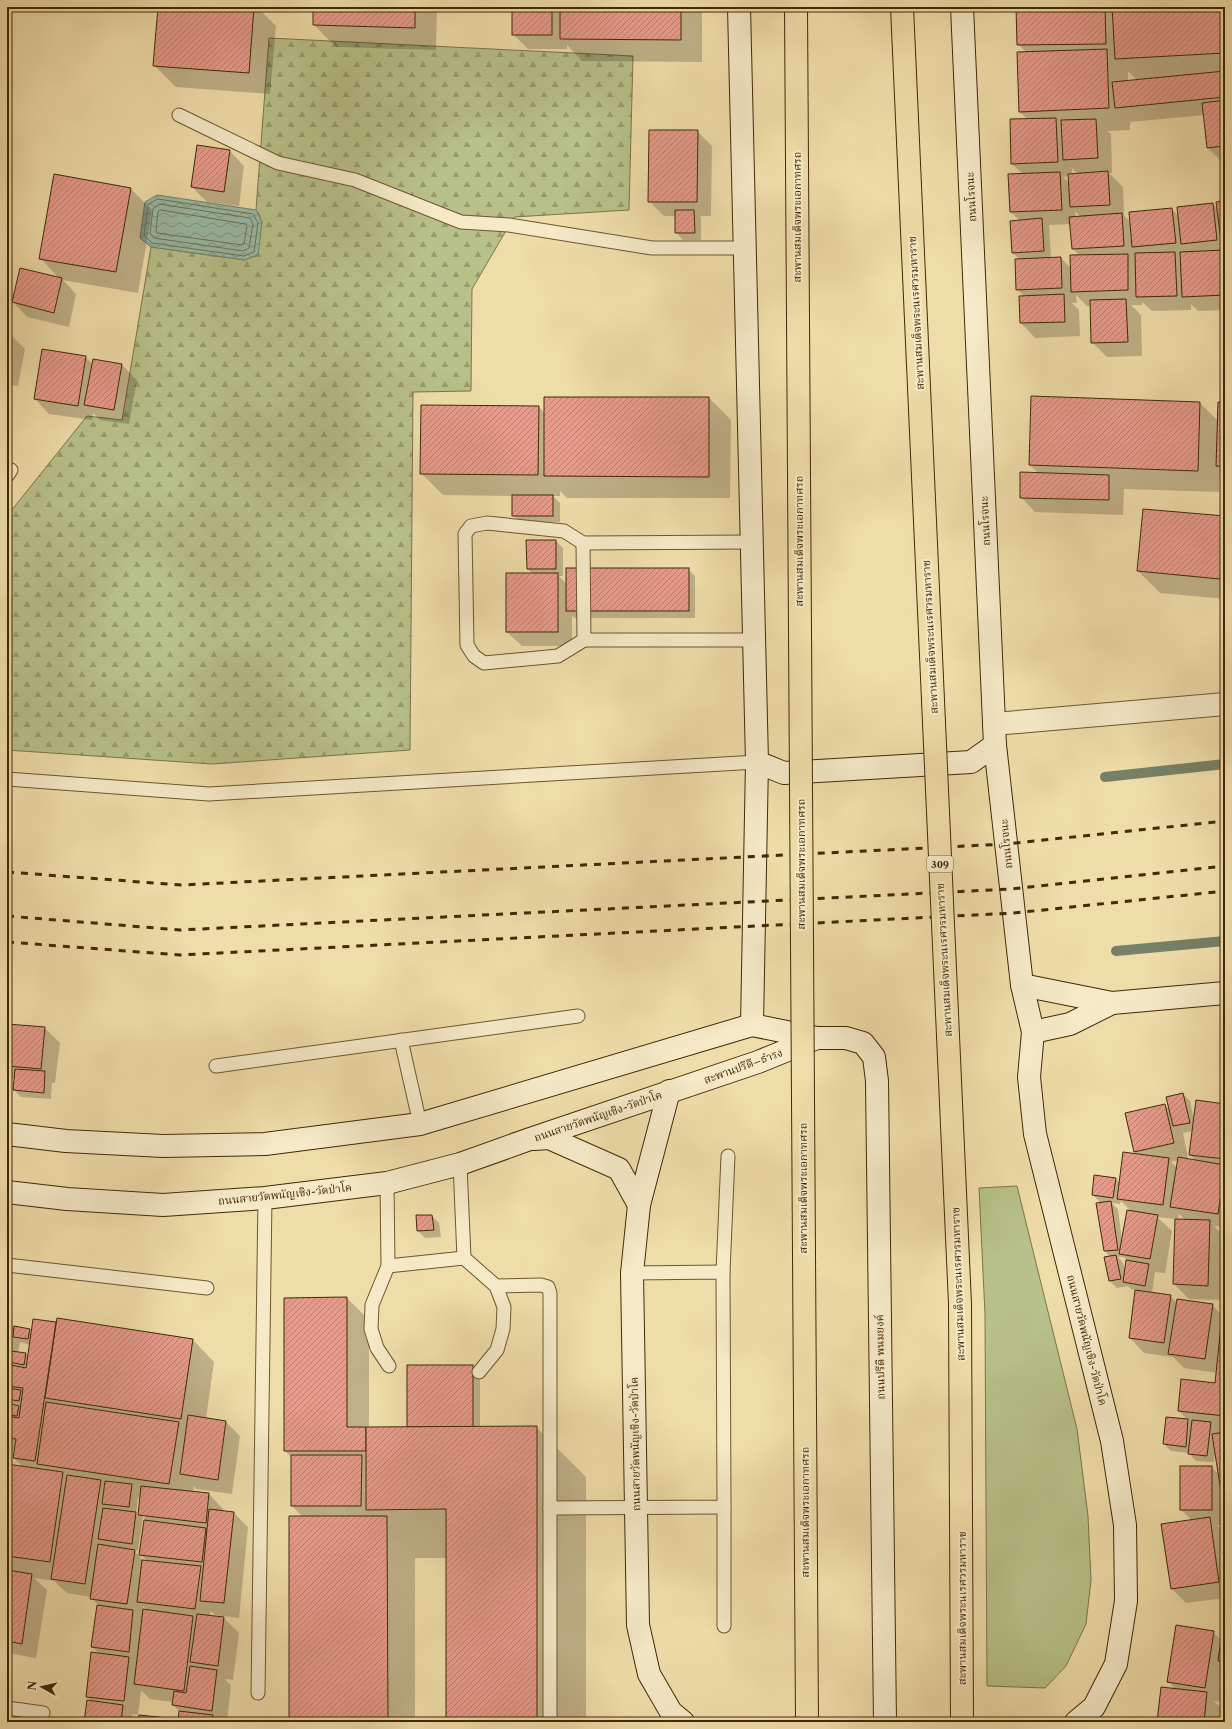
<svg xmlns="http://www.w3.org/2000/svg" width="1232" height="1729" font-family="'Libre Caslon Text','Noto Serif Thai',serif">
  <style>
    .grass { fill: #b8c189; stroke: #7c7548 }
    .forest { fill: url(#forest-firs); stroke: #7c7548 }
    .water { fill: url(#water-waves); stroke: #768167 }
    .shadow { fill: #0003; fill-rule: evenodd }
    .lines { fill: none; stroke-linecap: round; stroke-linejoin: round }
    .shore { stroke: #6e7257; stroke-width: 1 }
    .stream { stroke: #768167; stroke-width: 10 }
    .building { fill: url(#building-hatch); stroke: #412906 }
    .lane-casing { stroke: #6c562f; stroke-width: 15 }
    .street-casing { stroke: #6c562f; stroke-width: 24 }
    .secondary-casing { stroke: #412906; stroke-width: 24 }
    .lane { stroke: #f5e9c7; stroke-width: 13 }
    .street { stroke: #f5e9c7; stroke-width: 22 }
    .secondary { stroke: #f5e9c7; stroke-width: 22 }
    .rail { stroke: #412906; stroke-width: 3; stroke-dasharray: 7 7; stroke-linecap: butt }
    .primary-bridge-casing { stroke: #412906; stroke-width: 24; stroke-linecap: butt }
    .primary-bridge { stroke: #efdda9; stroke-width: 22 }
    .labels { text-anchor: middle; stroke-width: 4; stroke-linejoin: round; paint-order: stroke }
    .shield { fill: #f5e9c7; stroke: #776340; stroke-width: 1 }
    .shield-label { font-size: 10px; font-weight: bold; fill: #412906 }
    .street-label { font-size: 11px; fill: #412906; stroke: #f5e9c7 }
  </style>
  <defs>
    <pattern id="forest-firs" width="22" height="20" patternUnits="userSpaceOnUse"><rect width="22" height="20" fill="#b8c189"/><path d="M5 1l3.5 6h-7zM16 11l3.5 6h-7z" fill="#979d6e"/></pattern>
    <pattern id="water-waves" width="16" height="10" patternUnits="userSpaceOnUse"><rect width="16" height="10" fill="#9abca8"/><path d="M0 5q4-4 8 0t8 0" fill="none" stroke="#7f9987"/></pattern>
    <pattern id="building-hatch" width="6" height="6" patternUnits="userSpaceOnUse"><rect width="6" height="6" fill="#e69c8c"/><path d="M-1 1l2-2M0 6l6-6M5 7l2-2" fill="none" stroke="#bc7f70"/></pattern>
  </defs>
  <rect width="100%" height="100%" fill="#efdda9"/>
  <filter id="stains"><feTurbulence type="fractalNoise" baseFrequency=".005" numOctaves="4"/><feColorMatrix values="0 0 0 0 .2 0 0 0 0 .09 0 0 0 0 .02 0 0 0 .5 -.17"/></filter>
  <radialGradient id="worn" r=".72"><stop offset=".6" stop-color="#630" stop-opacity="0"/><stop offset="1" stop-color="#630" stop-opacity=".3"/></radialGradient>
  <polygon class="grass" points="1017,1186 1077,1429 1088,1516 1091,1580 1086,1624 1066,1666 1045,1688 987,1686 985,1314 979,1188"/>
  <polygon class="forest" points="269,38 633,56 629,210 514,217 472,289 471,391 413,392 410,750 212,764 7,750 7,516 87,416 122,420 151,247 245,260 262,222 256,210"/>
  <polygon class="water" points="157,195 256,210 262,222 258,255 245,260 151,247 140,238 145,202"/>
  <g class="shadow">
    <polygon points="159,7 257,7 276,26 270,94 176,87 154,65"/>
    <polygon points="314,7 437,7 436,50 336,47 314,25"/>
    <polygon points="513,7 702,7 702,62 582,61 567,45 567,49 528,49 513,34"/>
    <path d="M1017,7H1225V165L1207,147L1204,115L1130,122V130L1107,131L1111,134L1112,173H1109L1123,187L1124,215L1130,222L1172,209L1179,217L1213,204L1218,210L1225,201V310L1198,311L1191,304V310L1152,311L1142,302V305H1131L1141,315L1142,356L1107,357L1092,342L1091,306H1087L1076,295L1077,303H1072L1079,310L1080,336L1035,338L1021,323L1024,296L1017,289L1020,260L1013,253L1011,222L1020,221L1011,212L1024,175L1012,164L1028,120L1020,112L1027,53L1018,44ZM1128,71L1137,80L1128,81ZM1072,168L1078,174H1072ZM1069,176V183L1063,177ZM1075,211L1081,217H1076ZM1071,224L1073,249L1080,256L1072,269L1061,258L1051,259L1049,225Z"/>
    <polygon points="697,131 712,146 711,216 700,216 701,218 701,240 683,240 676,232 676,216 664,216 649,201"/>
    <polygon points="230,151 244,166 239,206 207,202 192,187"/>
    <polygon points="131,189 152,210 138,293 63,280 76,294 69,327 27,317 13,302 60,279 40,258"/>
    <polygon points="7,334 10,334 25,349 18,386 7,384"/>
    <polygon points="85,357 93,364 93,360 122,365 137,380 129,424 100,420 93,413 92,420 49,414 35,399"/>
    <polygon points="7,397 9,399 7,408"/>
    <polygon points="709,398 731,420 730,498 567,498 560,491 560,496 553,496 560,503 560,522 520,522 513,515 513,496 443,495 421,473 539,407 545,413"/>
    <polygon points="1200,403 1219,422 1225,404 1225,474 1220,469 1219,492 1124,489 1123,515 1035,512 1021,497 1038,473 1030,465"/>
    <polygon points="1144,510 1225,517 1225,599 1160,593 1138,571"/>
    <polygon points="527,541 556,541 563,548 563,576 559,576 567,584 688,569 695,576 695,618 575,618 572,616 572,646 522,646 507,632 533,574 528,569"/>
    <polygon points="7,1025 45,1028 60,1043 55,1083 52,1083 51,1099 21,1097 14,1090 15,1079 7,1078"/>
    <path d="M1183,1094L1190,1101L1194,1120L1225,1105V1235V1227L1214,1226L1224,1236L1222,1300L1189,1299L1174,1284L1176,1219L1157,1217L1172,1231L1165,1273L1155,1272L1152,1293L1170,1296L1177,1303L1212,1305L1223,1316L1225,1307V1528L1224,1525H1217L1225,1533V1598L1186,1603L1172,1589L1192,1520L1181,1510L1211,1467L1220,1475L1215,1451L1214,1462L1196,1461L1189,1453L1171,1451L1164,1444L1188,1420L1179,1411L1215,1384L1217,1373L1184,1368L1173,1357L1144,1353L1130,1338L1136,1290L1131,1289L1128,1286L1117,1288L1110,1281L1106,1258L1110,1257L1105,1251L1097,1204L1101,1203L1093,1195L1116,1179L1120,1183L1138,1155L1135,1152L1127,1113L1165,1105L1170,1110ZM1193,1131L1190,1155L1197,1162L1183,1159L1188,1158L1183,1133ZM1179,1160L1178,1168L1171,1162ZM1121,1201L1131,1211L1122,1241L1118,1209L1112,1203L1120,1204ZM1179,1214L1185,1220H1178ZM1118,1257H1124L1127,1260L1125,1272L1123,1263Z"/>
    <polygon points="432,1216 439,1223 441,1237 425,1238 418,1231"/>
    <polygon points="347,1298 369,1320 369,1428 410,1428 473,1366 480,1373 480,1427 536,1427 586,1477 586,1722 447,1722 447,1558 415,1558 415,1722 290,1722 303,1517 292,1506 292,1458 285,1451 285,1299"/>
    <path d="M7,1319L14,1327L29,1329L32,1333L55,1323L57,1325L193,1340L214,1362L206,1419L226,1422L240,1436L232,1494L196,1489L194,1486L193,1493L209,1494L223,1509V1511L233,1512L248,1527L239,1618L215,1615L211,1611L210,1615V1617L224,1618L239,1633L233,1680L225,1679L231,1685L227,1722H179L180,1712L173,1705V1702L150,1699L141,1690L138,1715L131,1714L139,1722H85L93,1702L87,1696L100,1654L92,1647L100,1607L91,1597L67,1593L54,1581L34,1578L47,1590L36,1658L7,1653V1465L23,1467L14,1458L15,1451L7,1450V1404L12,1405L7,1400V1389L12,1390L8,1386L10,1376H7ZM20,1342L30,1345L29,1358L26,1354L18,1353ZM138,1497H141L139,1517L136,1514ZM143,1516H145L140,1554L148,1562L144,1561L133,1550H138ZM143,1606L148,1611L143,1610Z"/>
    <polygon points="1213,1632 1222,1641 1225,1641 1225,1667 1220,1702 1214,1701 1221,1708 1220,1722 1158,1722 1176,1690 1168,1681"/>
  </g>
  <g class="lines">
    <g class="shore">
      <polygon points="158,199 253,214 258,223 254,252 244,256 152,243 144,235 148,205"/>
      <polygon points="159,204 250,218 253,224 249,248 243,251 154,238 150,233 153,209"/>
      <polygon points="161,210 245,224 247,226 244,244 242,245 157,233 156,231 158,212"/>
    </g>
    <g class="stream">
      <polyline points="1105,777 1225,764"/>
      <polyline points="1116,951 1225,941"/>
    </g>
  </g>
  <g class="building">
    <polygon points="158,7 254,7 249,73 153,66"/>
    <polygon points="313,7 415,7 415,28 313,25"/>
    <rect x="512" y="7" width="40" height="28"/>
    <polygon points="560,7 681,7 681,40 560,39"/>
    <polygon points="1016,7 1105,7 1106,44 1017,45"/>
    <polygon points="1112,7 1225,7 1225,53 1115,59"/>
    <polygon points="1107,49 1109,108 1019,112 1017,52"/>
    <polygon points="1225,71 1225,97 1115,108 1112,82"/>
    <polygon points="1225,100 1225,146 1207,148 1202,103"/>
    <polygon points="1056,118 1058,162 1011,164 1010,119"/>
    <polygon points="1096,119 1098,158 1063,160 1061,120"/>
    <polygon points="649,130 698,130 697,202 648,202"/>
    <polygon points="197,145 230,150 224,192 191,187"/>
    <polygon points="1108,171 1110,205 1070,207 1068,174"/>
    <polygon points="1060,172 1062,210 1010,212 1008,174"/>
    <polygon points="54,174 131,188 116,272 39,259"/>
    <polygon points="1225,200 1225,240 1221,241 1216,202"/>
    <polygon points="1213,203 1217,240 1181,244 1177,207"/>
    <polygon points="1172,208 1176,243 1132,247 1129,212"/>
    <polygon points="675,210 694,210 695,233 675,233"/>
    <polygon points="1122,213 1124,246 1072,249 1069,217"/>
    <polygon points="1042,218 1044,251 1012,253 1010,221"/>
    <polygon points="1225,250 1225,295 1182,297 1180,252"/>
    <polygon points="1175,252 1177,296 1136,297 1135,253"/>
    <polygon points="1128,254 1128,290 1071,292 1070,255"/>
    <polygon points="1061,257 1062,288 1016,290 1015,259"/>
    <polygon points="20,268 62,278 54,313 12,302"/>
    <polygon points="1064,294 1065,322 1020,323 1019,296"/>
    <polygon points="1126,299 1128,342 1091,343 1090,300"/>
    <polygon points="7,333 11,333 7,353"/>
    <polygon points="42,349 86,356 78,406 34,399"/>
    <polygon points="93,359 122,364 114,410 84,405"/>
    <polygon points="1031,396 1200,402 1198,471 1029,465"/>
    <polygon points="544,397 709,397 709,477 544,476"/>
    <polygon points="1218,402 1225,403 1225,466 1216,466"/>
    <polygon points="421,405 539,406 538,475 420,474"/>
    <polygon points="1020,472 1109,475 1109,500 1020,498"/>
    <rect x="512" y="495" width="41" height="21"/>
    <polygon points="1143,509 1225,516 1220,579 1137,571"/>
    <polygon points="526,540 556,540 556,569 527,569"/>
    <rect x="566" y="568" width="123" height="43"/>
    <rect x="506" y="573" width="52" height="59"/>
    <polygon points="7,1024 45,1027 41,1069 7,1066"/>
    <polygon points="15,1069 45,1071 44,1093 13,1090"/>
    <polygon points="1183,1093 1190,1123 1173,1126 1166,1097"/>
    <polygon points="1196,1100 1225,1104 1225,1159 1189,1155"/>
    <polygon points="1165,1104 1174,1143 1134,1152 1125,1113"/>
    <polygon points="1123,1152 1169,1158 1163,1205 1117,1199"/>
    <polygon points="1178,1157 1225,1165 1218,1214 1170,1207"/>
    <polygon points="1094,1175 1116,1178 1113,1198 1092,1195"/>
    <polygon points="1111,1201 1118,1250 1104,1251 1096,1203"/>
    <rect x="1224" y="1204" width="1" height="31"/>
    <polygon points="1127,1210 1158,1215 1150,1259 1119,1254"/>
    <polygon points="416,1215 432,1215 434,1230 417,1231"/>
    <polygon points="1175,1219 1210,1220 1208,1286 1173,1284"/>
    <polygon points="1116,1255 1121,1279 1109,1281 1104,1257"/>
    <polygon points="1126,1260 1149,1264 1145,1286 1123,1282"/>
    <polygon points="1135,1290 1171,1295 1164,1343 1129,1338"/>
    <polygon points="347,1297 347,1427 366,1427 366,1451 284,1451 284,1298"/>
    <polygon points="1177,1299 1213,1304 1205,1359 1168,1354"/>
    <polygon points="1223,1306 1225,1306 1225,1416 1178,1411 1181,1379 1215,1383"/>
    <polygon points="57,1318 193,1339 181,1419 45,1398"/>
    <polygon points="33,1319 56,1322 35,1461 13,1458 16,1439 7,1438 7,1416 19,1418 23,1388 7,1386 11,1365 26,1368"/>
    <polygon points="14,1326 30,1329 28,1339 13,1337"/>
    <polygon points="11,1351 26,1353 24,1365 9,1362"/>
    <rect x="407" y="1365" width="66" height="62"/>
    <polygon points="7,1388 21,1390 19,1401 7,1399"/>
    <polygon points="46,1402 179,1422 169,1484 37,1464"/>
    <polygon points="7,1403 19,1406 17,1416 7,1415"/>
    <polygon points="188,1415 226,1421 218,1480 180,1474"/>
    <polygon points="1166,1417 1188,1419 1186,1447 1163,1444"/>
    <polygon points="1192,1420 1211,1422 1207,1456 1188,1454"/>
    <polygon points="537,1426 537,1722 446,1722 446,1509 366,1510 366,1427"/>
    <polygon points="1225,1432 1225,1511 1224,1511 1212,1434"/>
    <polygon points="291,1455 362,1455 361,1506 291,1506"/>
    <polygon points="7,1464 63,1472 50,1562 7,1556"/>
    <rect x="1180" y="1466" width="32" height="44"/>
    <polygon points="67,1475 101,1480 85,1584 51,1579"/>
    <polygon points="105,1481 132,1484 129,1507 102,1504"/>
    <polygon points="141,1486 209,1493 206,1523 138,1515"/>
    <polygon points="103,1508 136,1512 132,1544 98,1539"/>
    <polygon points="209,1509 234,1512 224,1603 200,1601"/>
    <polygon points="289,1516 387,1516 388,1722 289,1722"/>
    <polygon points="1210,1517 1219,1582 1171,1589 1161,1524"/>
    <polygon points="144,1520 206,1528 202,1562 139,1555"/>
    <polygon points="98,1544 135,1550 127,1604 90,1599"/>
    <polygon points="142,1560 201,1566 195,1609 137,1602"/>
    <polygon points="7,1570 32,1574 22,1644 7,1641"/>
    <polygon points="97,1605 133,1610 129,1652 91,1647"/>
    <polygon points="143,1609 193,1616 184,1691 134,1684"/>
    <polygon points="197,1614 224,1617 218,1666 190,1662"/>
    <polygon points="1225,1615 1225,1636 1222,1635"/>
    <polygon points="1176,1625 1214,1631 1205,1688 1167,1682"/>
    <polygon points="1221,1639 1225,1640 1225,1662 1218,1661"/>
    <polygon points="91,1652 129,1657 124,1701 86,1697"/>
    <polygon points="190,1666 217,1670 212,1711 172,1705 174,1691 186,1693"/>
    <polygon points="1161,1687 1207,1692 1204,1722 1157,1722"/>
    <polygon points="87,1700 123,1705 121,1722 84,1722"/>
    <polygon points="179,1711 213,1715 212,1722 178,1722"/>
    <polygon points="139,1715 168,1718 168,1722 138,1722"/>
  </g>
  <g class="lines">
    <g class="lane-casing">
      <g id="lane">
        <polyline points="179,115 278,163 355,180 461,222 509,225 652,248 745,248"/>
        <polyline points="7,476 11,470"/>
        <polyline points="752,542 583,543 564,531 487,523 471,526 465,534 467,645 474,656 484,663 558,656 584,640 754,640"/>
        <polyline points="583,543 584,640"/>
        <polyline points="7,779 209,794 757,762"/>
        <polyline points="401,1040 420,1124"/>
        <polyline points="216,1066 578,1016"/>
        <polyline points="460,1164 464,1258 496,1286 504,1307 503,1329 497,1350 479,1372"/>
        <polyline points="387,1183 388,1266 372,1305 371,1329 377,1348 389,1366"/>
        <polyline points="7,1265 207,1288"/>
        <polyline points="388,1266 464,1258"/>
        <polyline points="723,1272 728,1156"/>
        <polyline points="496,1286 541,1285 548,1287 550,1293 550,1722"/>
        <polyline points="550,1508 724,1507 723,1272 632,1273"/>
        <polyline points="724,1626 724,1507"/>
        <polyline points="258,1693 265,1198"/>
        <polyline points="7,1708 43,1713"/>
      </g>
    </g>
    <g class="street-casing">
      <polyline id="street" points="994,724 1225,704"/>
    </g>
    <g class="secondary-casing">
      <g id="secondary">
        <polyline points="739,7 757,762 752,1025"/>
        <polyline points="962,7 995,745 1022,985 1033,1032 1029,1077 1035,1134 1112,1441 1125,1525 1126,1601 1116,1664 1094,1707 1076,1722"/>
        <polyline points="757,762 784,773 971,762 995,745"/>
        <polyline points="1022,985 1112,1003 1225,993"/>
        <polyline points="1033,1032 1070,1024 1112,1003"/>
        <polyline points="669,1091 639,1205 632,1273 638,1625 649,1674 671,1712 683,1722"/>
        <polyline points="7,1134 66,1141 163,1146 265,1144 420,1124 752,1025 817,1038 846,1038 863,1043 874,1057 877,1081 885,1722"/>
        <polyline points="534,1139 549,1138 619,1169 639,1205"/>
        <polyline points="7,1192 67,1199 163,1205 265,1198 387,1183 460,1164 530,1139 758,1062 817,1038"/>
      </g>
    </g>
    <use href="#lane" class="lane"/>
    <use href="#street" class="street"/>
    <use href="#secondary" class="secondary"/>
    <g class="rail">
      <polyline points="7,872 181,885 1006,844 1225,821"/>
      <polyline points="7,916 180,930 1011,889 1225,866"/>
      <polyline points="7,942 180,955 1014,913 1225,891"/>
    </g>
    <g class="primary-bridge-casing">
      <g id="primary-bridge">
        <polyline points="796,7 807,1722"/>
        <polyline points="902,7 960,1304 962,1722"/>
      </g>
    </g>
    <use href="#primary-bridge" class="primary-bridge"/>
  </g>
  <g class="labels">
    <rect class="shield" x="927" y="856" width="26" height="16" rx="3"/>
    <g class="shield-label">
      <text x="940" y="868">309</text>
    </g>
    <g class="street-label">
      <text transform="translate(971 197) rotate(-93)" y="4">ถนนโรจนะ</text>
      <text transform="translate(797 217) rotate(-90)" y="4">สะพานสมเด็จพระเอกาทศรถ</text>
      <text transform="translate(916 313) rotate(-93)" y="4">สะพานสมเด็จพระนเรศวรมหาราช</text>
      <text transform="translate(985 521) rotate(-93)" y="4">ถนนโรจนะ</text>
      <text transform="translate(799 541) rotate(-90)" y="4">สะพานสมเด็จพระเอกาทศรถ</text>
      <text transform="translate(930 637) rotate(-93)" y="4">สะพานสมเด็จพระนเรศวรมหาราช</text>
      <text transform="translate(1006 844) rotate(-96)" y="4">ถนนโรจนะ</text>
      <text transform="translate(801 864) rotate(-90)" y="4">สะพานสมเด็จพระเอกาทศรถ</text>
      <text transform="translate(944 960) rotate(-93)" y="4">สะพานสมเด็จพระนเรศวรมหาราช</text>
      <text transform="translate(743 1066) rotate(-20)" y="4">สะพานปรีดี–ธำรง</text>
      <text transform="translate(598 1116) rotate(-19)" y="4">ถนนสายวัดพนัญเชิง-วัดป่าโค</text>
      <text transform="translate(803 1188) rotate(-90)" y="4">สะพานสมเด็จพระเอกาทศรถ</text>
      <text transform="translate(285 1194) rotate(-6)" y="4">ถนนสายวัดพนัญเชิง-วัดป่าโค</text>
      <text transform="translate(958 1284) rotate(-92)" y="4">สะพานสมเด็จพระนเรศวรมหาราช</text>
      <text transform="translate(1087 1340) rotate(76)" y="4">ถนนสายวัดพนัญเชิง-วัดป่าโค</text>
      <text transform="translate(880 1357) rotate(-91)" y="4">ถนนปรีดี พนมยงค์</text>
      <text transform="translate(635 1444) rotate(-91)" y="4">ถนนสายวัดพนัญเชิง-วัดป่าโค</text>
      <text transform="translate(805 1512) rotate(-90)" y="4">สะพานสมเด็จพระเอกาทศรถ</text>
      <text transform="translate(962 1608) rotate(-90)" y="4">สะพานสมเด็จพระนเรศวรมหาราช</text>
    </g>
  </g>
  <rect width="1232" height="1729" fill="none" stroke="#efdda9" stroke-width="24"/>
  <rect x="8" y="8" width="1216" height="1713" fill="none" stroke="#412906" stroke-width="2"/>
  <rect x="12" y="12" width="1208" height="1705" fill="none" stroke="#412906"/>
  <g transform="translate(42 1687) rotate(278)" stroke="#f5e9c7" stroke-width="3" paint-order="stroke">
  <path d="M0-3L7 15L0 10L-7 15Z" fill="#412906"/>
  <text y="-6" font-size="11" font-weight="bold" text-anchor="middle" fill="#412906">N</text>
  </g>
  <rect width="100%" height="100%" filter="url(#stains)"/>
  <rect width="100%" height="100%" fill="url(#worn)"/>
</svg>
